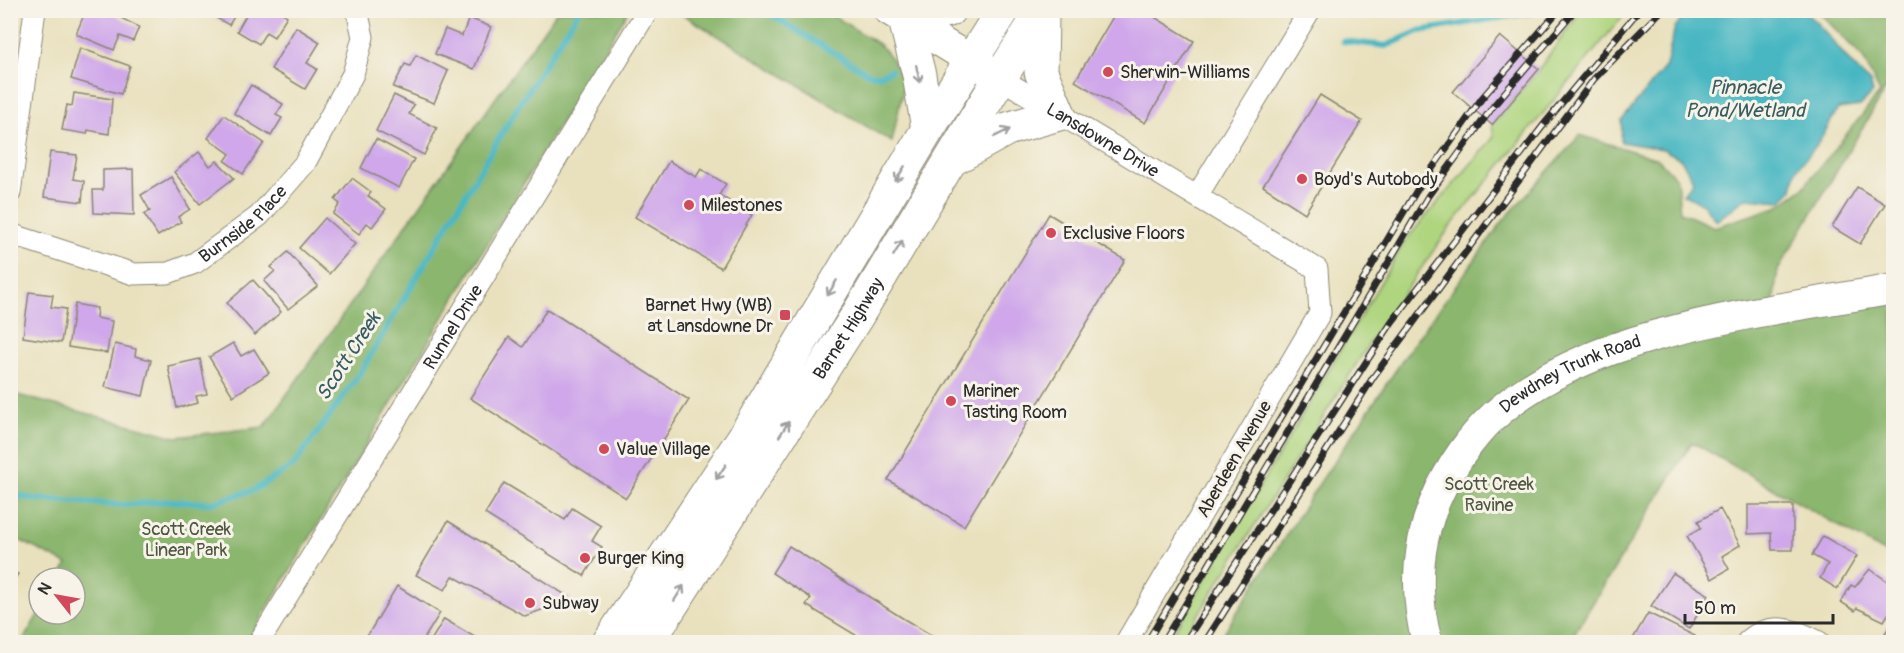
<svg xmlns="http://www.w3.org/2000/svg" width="1904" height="653" font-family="Pangolin,sans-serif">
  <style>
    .green { fill: #afd57f; stroke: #6d8055; stroke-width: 1.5 }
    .forest { fill: #8bb66e; stroke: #5b704c; stroke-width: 1.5 }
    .water { fill: #49b7c2; stroke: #3a7176; stroke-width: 1.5 }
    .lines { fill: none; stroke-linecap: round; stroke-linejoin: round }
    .stream { stroke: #49b7c2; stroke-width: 6 }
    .building { fill: #cfa7ea }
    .street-casing { stroke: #8a8674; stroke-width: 23 }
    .secondary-casing { stroke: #8a8674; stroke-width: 32 }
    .primary-casing { stroke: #8a8674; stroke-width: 35 }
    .street { stroke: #fff; stroke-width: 21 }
    .secondary { stroke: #fff; stroke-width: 30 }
    .primary { stroke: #fff; stroke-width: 33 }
    .rail-casing { stroke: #2b2b2b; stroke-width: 7 }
    .rail { stroke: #f7f3e8; stroke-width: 4.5; stroke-dasharray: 14; stroke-linecap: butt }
    .oneway { stroke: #a0a0a0 }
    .poi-dot { fill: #d1495b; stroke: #f7f3e8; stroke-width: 2 }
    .labels { text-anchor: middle; stroke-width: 6; stroke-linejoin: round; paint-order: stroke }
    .poi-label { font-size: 18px; fill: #2b2b2b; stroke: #f7f3e8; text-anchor: start }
    .street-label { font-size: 18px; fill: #2b2b2b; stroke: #f7f3e8 }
    .park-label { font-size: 18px; fill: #4c5640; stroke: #f7f3e8 }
    .water-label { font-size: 20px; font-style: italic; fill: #365c60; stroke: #f7f3e8 }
  </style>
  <rect width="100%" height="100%" fill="#f7f3e8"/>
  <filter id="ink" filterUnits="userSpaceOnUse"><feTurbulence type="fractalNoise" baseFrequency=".0167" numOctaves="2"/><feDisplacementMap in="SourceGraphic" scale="12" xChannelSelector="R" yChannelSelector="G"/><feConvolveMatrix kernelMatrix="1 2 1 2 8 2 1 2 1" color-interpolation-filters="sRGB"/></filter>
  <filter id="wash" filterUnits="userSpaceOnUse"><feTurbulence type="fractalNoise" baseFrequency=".008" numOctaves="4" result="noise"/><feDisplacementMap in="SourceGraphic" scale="24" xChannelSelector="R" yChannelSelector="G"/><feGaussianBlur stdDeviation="1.35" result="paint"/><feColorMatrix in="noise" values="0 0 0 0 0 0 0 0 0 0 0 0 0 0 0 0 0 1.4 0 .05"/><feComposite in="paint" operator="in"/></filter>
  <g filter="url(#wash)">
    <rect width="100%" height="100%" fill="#e9e1be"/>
    <polygon class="green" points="1586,11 1627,11 1450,227 1376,333 1181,642 1168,642 1405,241 1494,137 1492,125 1539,69 1580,12"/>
    <g class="forest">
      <polygon points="557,11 628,11 247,642 22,642 39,613 75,614 75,578 60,578 67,564 11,536 10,393 176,437 264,427"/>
      <polygon points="677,11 826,11 880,45 893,61 904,84 892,142"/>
      <polygon points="1818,11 1893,11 1893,57 1888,85 1778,270 1772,311 1893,297 1893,557 1692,442 1569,642 1218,642 1311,496 1414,343 1503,221 1580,135 1658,159 1677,179 1680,212 1714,227 1777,207 1803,188 1880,93 1863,58"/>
    </g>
    <path class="water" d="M1689,11H1803C1830,31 1845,62 1870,82L1873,93L1860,106L1838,109L1819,142L1796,170L1792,190L1781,201L1746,198L1716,221L1703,204L1683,194L1693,181L1681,159L1663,149L1621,142L1622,120L1666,66L1675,27Z"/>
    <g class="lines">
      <g class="stream">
        <polyline points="763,10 869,74 880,75 891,70"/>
        <polyline points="1343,41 1386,46 1419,31 1548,10"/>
        <polyline points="10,494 34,499 124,505 169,501 212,503 254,490 294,465 360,373 514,113 579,10"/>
      </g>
    </g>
    <g id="blocks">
      <g class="building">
        <polygon points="86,10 105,10 139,27 133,41 120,36 114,50 76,34"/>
        <polygon points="213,10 238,10 229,25 211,15"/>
        <polygon points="249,10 278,10 287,16 274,37 266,32 259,44 237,31"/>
        <polygon points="1117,10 1143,10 1194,41 1145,123 1075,81"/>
        <polygon points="469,18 491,27 474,69 435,54 445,29 462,36"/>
        <polygon points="296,27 320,42 307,63 317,69 305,89 271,69"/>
        <polygon points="1500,36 1539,69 1492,125 1453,92"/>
        <polygon points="80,48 130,66 121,94 71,79"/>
        <polygon points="416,55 448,71 434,103 393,87 405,64 410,66"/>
        <polygon points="251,85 283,104 276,115 282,118 271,136 234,113"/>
        <polygon points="74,93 112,99 109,134 88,130 87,134 62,130 67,105 72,106"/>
        <polygon points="394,95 414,105 409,114 437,128 424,155 376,131"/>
        <polygon points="1320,95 1362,121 1305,213 1263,186"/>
        <polygon points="224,115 264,143 243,174 225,161 230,154 208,138"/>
        <polygon points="376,139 414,159 399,188 361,168"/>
        <polygon points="50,152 77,155 73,179 84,181 82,202 44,197"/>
        <polygon points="199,152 210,166 217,161 234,178 200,204 174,172"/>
        <polygon points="669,161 696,177 701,169 726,184 719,195 752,215 721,268 635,217"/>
        <polygon points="133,169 134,215 94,213 93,190 103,190 103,170"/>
        <polygon points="171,177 190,209 178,217 181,222 158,236 144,214 150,211 141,195"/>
        <polygon points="352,178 371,192 368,196 386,209 372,227 367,223 359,234 333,214 340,204 335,200"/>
        <polygon points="1857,187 1885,204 1860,244 1832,227"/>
        <polygon points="1049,214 1125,260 964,526 888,480"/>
        <polygon points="325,218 355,244 329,274 299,248"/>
        <polygon points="288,252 318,286 288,309 264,281 275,271 271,267"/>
        <polygon points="253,280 281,312 255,335 227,303"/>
        <polygon points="29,292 53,295 51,307 66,309 61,343 23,337"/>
        <polygon points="75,304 97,308 96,318 112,321 107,353 68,347"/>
        <polygon points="547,309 689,400 626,498 470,398 509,337 523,347"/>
        <polygon points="233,343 241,356 254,349 269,373 233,396 209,357"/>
        <polygon points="115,344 136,349 135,356 151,360 143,396 105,387"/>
        <polygon points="200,359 207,394 196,396 198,403 177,408 168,366"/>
        <polygon points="504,483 565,520 572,508 601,526 592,541 602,547 584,576 485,514"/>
        <polygon points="1748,505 1793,505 1793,550 1772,550 1771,533 1748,534"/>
        <polygon points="1720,509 1740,545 1722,556 1729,569 1712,579 1687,536 1701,528 1698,521"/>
        <polygon points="448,521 572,599 525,616 453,576 445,590 416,575"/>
        <polygon points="1823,536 1857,556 1837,589 1820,578 1828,564 1812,555"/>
        <polygon points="789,546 904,619 943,642 867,642 806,605 811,598 772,573"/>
        <polygon points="1870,569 1894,586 1894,605 1884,621 1857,608 1855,611 1841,602 1851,585 1855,587"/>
        <polygon points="10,570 18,574 10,587"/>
        <polygon points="1673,573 1709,595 1689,629 1651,606"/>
        <polygon points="397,586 440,613 422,642 374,642 366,638"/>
        <polygon points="1648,613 1695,636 1691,642 1631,642"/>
        <polygon points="444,619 483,642 430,642"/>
        <polygon points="1894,620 1894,639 1885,633"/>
      </g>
    </g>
  </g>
  <g filter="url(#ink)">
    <use href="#blocks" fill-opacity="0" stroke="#8a8674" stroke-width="1.5"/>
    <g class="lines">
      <g class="street-casing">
        <g id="street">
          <path id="s1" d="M1000,78L1317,269L1320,313L1126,642"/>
          <polyline points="10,193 35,10"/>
          <polyline points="1197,196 1310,10"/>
          <path id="s2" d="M10,234L134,274L168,273L195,263L259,216L305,163L353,74L363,37L357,10"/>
          <path id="s3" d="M259,642L648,10"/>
          <path d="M1747,642C1769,621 1794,628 1819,642"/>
        </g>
      </g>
      <g class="secondary-casing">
        <g id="secondary">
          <polyline points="889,10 992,73"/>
          <path id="s4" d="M1427,642C1413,590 1417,537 1441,488C1456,459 1476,430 1502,409C1598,328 1773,311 1894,289"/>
        </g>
      </g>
      <g class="primary-casing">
        <g id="primary">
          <polyline points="928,129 919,75 905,20 949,10"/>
          <polyline points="951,160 1007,129 1059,114 1041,72 1042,14"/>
          <polyline points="609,642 744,437 928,129 1003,10"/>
          <path id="s5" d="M648,642L857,316L1000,78L1043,10"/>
        </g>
      </g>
      <use href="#street" class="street"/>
      <use href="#secondary" class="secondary"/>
      <use href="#primary" class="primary"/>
      <g class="rail-casing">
        <g id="rail">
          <polyline points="1147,642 1417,190 1482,98 1559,10"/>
          <polyline points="1163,642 1428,196 1495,104 1575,10"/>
          <polyline points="1185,642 1392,322 1546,122 1639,10"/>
          <polyline points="1205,642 1374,376 1594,79 1662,10"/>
        </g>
      </g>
      <use href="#rail" class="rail"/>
    </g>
    <defs><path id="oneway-shaft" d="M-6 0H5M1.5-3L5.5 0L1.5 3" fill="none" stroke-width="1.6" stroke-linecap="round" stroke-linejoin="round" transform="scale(1.5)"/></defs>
    <g class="oneway">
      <use href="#oneway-shaft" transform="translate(918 74) rotate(78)"/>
      <use href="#oneway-shaft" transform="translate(1002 133) rotate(-26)"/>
      <use href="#oneway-shaft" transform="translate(900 174) rotate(121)"/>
      <use href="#oneway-shaft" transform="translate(898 248) rotate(-59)"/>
      <use href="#oneway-shaft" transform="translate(832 288) rotate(121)"/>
      <use href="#oneway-shaft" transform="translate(784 429) rotate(-57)"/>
      <use href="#oneway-shaft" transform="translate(721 472) rotate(124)"/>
      <use href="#oneway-shaft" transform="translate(679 593) rotate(-58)"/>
    </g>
  </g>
  <g class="poi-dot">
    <circle cx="1108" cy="72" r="6"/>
    <circle cx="1302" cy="179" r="6"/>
    <circle cx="689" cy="205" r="6"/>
    <circle cx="1051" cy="233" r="6"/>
    <rect x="779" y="309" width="12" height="12" rx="3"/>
    <circle cx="951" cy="401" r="6"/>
    <circle cx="604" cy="449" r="6"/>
    <circle cx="585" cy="558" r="6"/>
    <circle cx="530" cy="603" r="6"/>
  </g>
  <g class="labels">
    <g class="poi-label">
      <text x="1120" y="78">Sherwin-Williams</text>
      <text x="1314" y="185">Boyd's Autobody</text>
      <text x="701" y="211">Milestones</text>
      <text x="1063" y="239">Exclusive Floors</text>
      <text x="773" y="311" text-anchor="end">Barnet Hwy (WB)<tspan x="773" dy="21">at Lansdowne Dr</tspan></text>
      <text x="963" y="397">Mariner<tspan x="963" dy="21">Tasting Room</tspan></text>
      <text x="616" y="455">Value Village</text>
      <text x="597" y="564">Burger King</text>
      <text x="542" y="609">Subway</text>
    </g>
    <g class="street-label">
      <text dy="6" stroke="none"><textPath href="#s1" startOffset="120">Lansdowne Drive</textPath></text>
      <text dy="6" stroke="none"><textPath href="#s2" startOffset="255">Burnside Place</textPath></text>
      <text dy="6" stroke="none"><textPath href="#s3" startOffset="370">Runnel Drive</textPath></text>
      <text dy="6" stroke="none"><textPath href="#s5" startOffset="372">Barnet Highway</textPath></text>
      <text dy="6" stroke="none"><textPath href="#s4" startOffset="336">Dewdney Trunk Road</textPath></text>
      <text transform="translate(1234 459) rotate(-60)" y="6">Aberdeen Avenue</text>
    </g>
    <g class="park-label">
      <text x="1489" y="490">Scott Creek<tspan x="1489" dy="21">Ravine</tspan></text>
      <text x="186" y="535">Scott Creek<tspan x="186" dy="21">Linear Park</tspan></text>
    </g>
    <g class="water-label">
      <text x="1745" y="94">Pinnacle<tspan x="1745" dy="23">Pond/Wetland</tspan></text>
      <text transform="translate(348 356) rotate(-57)" y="7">Scott Creek</text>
    </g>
  </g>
  <rect width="1904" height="653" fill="none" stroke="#f7f3e8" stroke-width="36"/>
  <g transform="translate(57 596) rotate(301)"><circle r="28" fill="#f7f3e8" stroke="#a5a39c" stroke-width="1.5"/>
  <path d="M0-4.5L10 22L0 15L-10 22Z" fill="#d1495b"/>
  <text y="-9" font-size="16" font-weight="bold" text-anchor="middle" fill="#2b2b2b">N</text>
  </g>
  <path d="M1685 614v9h148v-9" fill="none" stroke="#2b2b2b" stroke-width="3"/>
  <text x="1694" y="614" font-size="18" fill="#2b2b2b" stroke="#f7f3e8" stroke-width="4.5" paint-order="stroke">50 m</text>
</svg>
